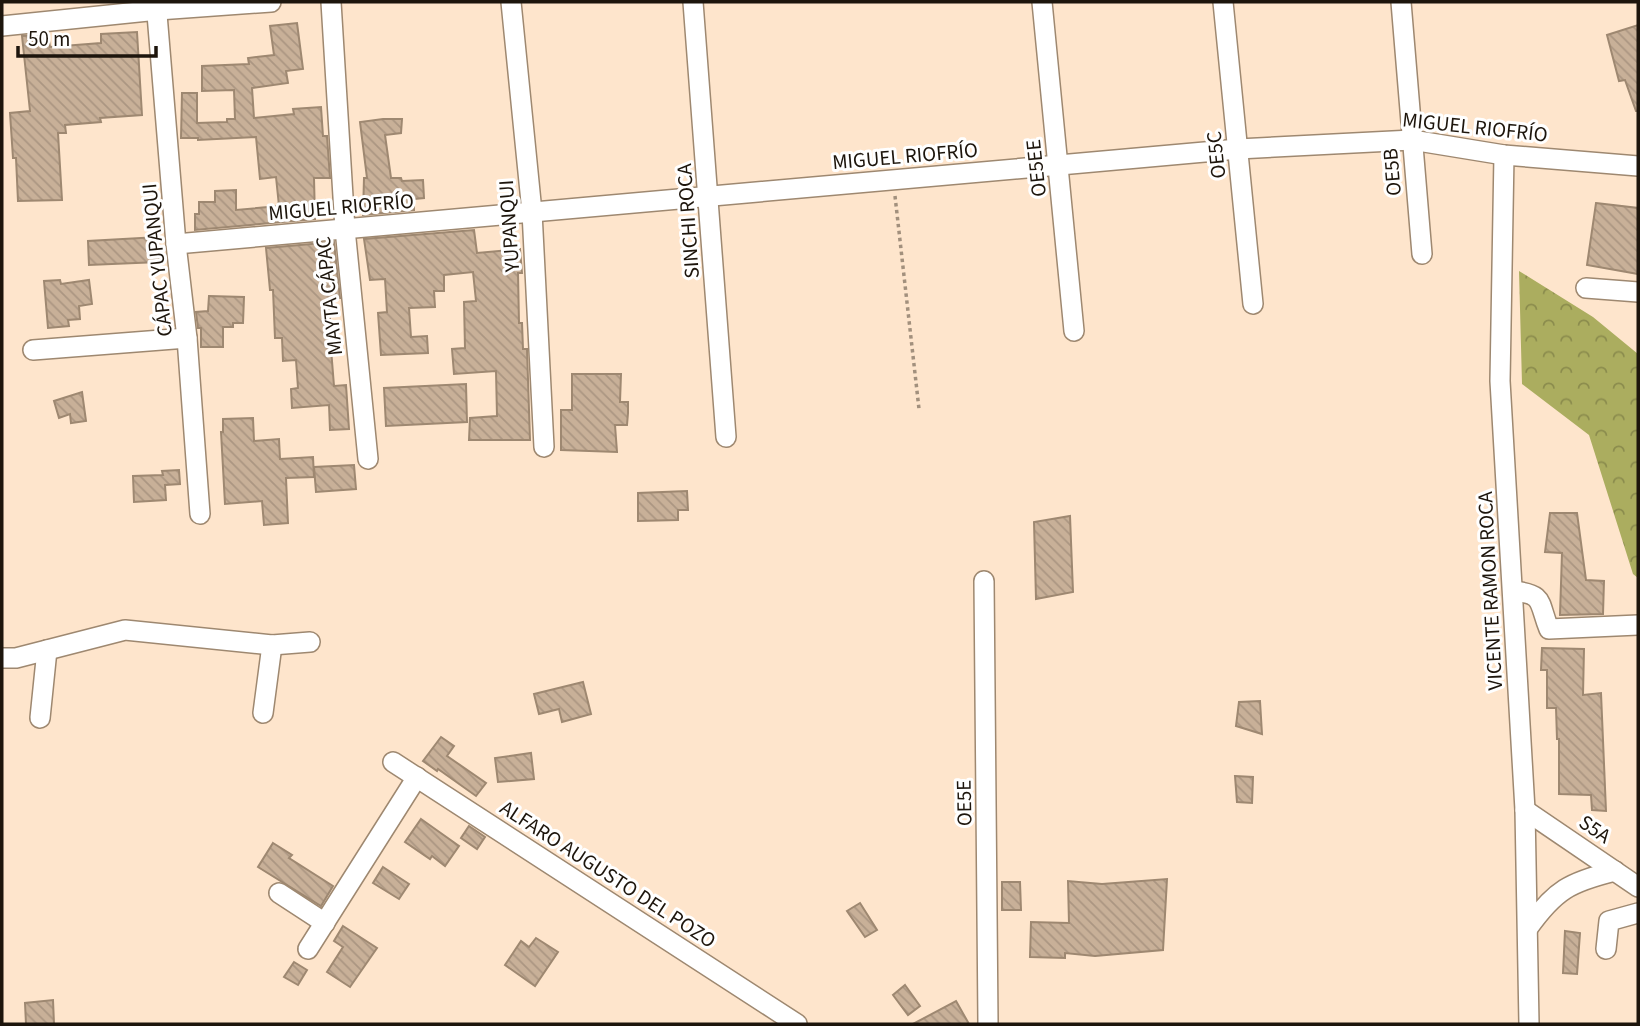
<svg xmlns="http://www.w3.org/2000/svg" width="1640" height="1026" font-family="'Source Sans 3',sans-serif">
  <style>
    .forest { fill: url(#forest-crowns) }
    .building { fill: url(#building-back-hatch); stroke: #9e8871; stroke-width: 2 }
    .lines { fill: none; stroke-linecap: round; stroke-linejoin: round }
    .street-casing { stroke: #9e8870; stroke-width: 22 }
    .path { stroke: #a2907d; stroke-width: 3.5; stroke-dasharray: 3.5 3.5; stroke-linecap: butt }
    .street { stroke: #fff; stroke-width: 19 }
    .labels { text-anchor: middle; stroke-width: 6; stroke-linejoin: round; paint-order: stroke }
    .street-label { font-size: 21px; fill: #1d150c; stroke: #fff }
  </style>
  <defs>
    <pattern id="forest-crowns" width="20" height="18" patternUnits="userSpaceOnUse" patternTransform="scale(1.75)"><rect width="20" height="18" fill="#abad5f"/><path d="M2 6a3 3 0 1 1 6 0M12 15a3 3 0 1 1 6 0" fill="none" stroke="#8b8c4d"/></pattern>
    <pattern id="building-back-hatch" width="6" height="6" patternUnits="userSpaceOnUse" patternTransform="scale(1.75)"><rect width="6" height="6" fill="#c8b098"/><path d="M-1 5l2 2M0 0l6 6M5-1l2 2" fill="none" stroke="#ab9682"/></pattern>
  </defs>
  <rect width="100%" height="100%" fill="#fee5cc"/>
  <polygon class="forest" points="1519,271 1593,317 1638,354 1638,578 1633,574 1589,435 1522,384"/>
  <g class="building">
    <polygon points="297,23 303,69 286,71 288,83 252,88 254,118 294,114 293,109 321,107 323,136 327,136 330,178 314,178 315,219 195,230 195,214 199,214 199,202 215,202 215,191 236,190 236,210 279,206 276,177 260,179 256,137 198,140 198,138 181,138 182,93 197,93 197,123 227,122 227,119 235,119 234,90 202,91 202,66 249,64 248,58 274,55 270,26"/>
    <polygon points="1638,25 1638,111 1636,111 1625,80 1619,81 1607,35"/>
    <polygon points="137,32 142,115 100,118 101,122 65,125 66,133 58,133 62,200 18,201 16,158 13,158 10,113 30,111 22,36 48,34 50,47 101,43 101,34"/>
    <polygon points="383,119 402,119 401,133 385,135 391,178 401,178 402,181 423,180 424,198 414,199 414,210 363,215 364,178 367,178 360,122"/>
    <polygon points="1596,203 1638,208 1638,274 1587,265"/>
    <polygon points="474,230 477,253 520,249 522,273 518,273 519,323 522,323 523,349 527,349 530,440 469,440 470,418 497,416 496,371 454,374 452,349 465,348 464,302 476,301 473,272 444,275 444,291 434,291 435,307 409,308 411,337 427,336 428,353 381,355 378,313 387,312 385,279 370,280 364,239"/>
    <polygon points="158,237 159,262 89,265 88,241"/>
    <polygon points="334,242 340,298 330,298 330,336 334,386 346,385 349,429 330,430 329,405 292,408 291,389 298,388 296,360 283,361 282,338 275,338 273,290 270,290 266,248"/>
    <polygon points="60,280 61,284 89,280 92,304 79,306 80,319 68,320 69,326 48,328 44,281"/>
    <polygon points="209,296 244,297 243,323 233,323 233,327 223,327 223,347 201,347 201,328 198,328 196,312 208,311"/>
    <polygon points="572,374 621,374 620,402 628,402 628,413 627,425 615,425 617,452 561,450 561,410 572,410"/>
    <polygon points="466,384 467,422 386,426 384,388"/>
    <polygon points="82,392 86,421 71,423 70,414 59,418 54,401"/>
    <polygon points="253,418 254,441 279,439 280,459 313,457 314,477 286,478 288,523 264,525 262,501 225,504 221,432 223,432 223,419"/>
    <polygon points="354,465 356,489 316,492 314,467"/>
    <polygon points="179,470 180,484 165,485 166,500 134,502 133,476 163,475 162,471"/>
    <polygon points="687,491 688,510 678,510 678,520 638,521 638,493"/>
    <polygon points="1550,513 1577,513 1586,580 1604,581 1603,614 1560,615 1562,553 1545,552"/>
    <polygon points="1070,516 1073,592 1036,599 1034,522"/>
    <polygon points="1542,648 1584,649 1583,695 1601,693 1606,811 1592,810 1591,795 1559,794 1559,739 1557,739 1556,708 1547,708 1547,670 1541,670"/>
    <polygon points="583,682 591,714 562,722 559,709 539,714 534,694"/>
    <polygon points="1260,701 1262,734 1236,726 1239,702"/>
    <polygon points="441,737 454,746 447,756 486,783 476,796 438,769 437,771 423,761"/>
    <polygon points="531,753 534,779 498,782 495,758"/>
    <polygon points="1235,776 1253,777 1252,803 1237,802"/>
    <polygon points="421,819 459,846 445,866 432,856 430,859 405,842"/>
    <polygon points="469,826 485,837 477,849 461,838"/>
    <polygon points="273,843 292,855 289,858 333,886 321,906 258,867"/>
    <polygon points="383,867 409,884 399,899 373,883"/>
    <polygon points="1167,879 1163,950 1095,956 1065,953 1065,958 1030,957 1031,922 1069,923 1068,881 1102,884"/>
    <polygon points="1002,882 1020,882 1021,910 1002,910"/>
    <polygon points="860,903 877,930 865,937 847,911"/>
    <polygon points="343,926 377,948 350,987 327,972 343,947 334,941"/>
    <polygon points="1565,931 1580,933 1577,974 1563,973"/>
    <polygon points="536,938 558,952 535,986 505,965 521,941 529,947"/>
    <polygon points="294,962 307,970 298,985 284,977"/>
    <polygon points="905,985 920,1006 908,1015 893,995"/>
    <polygon points="53,1000 54,1024 26,1024 25,1003"/>
    <polygon points="956,1001 969,1024 913,1024"/>
  </g>
  <g class="lines">
    <g class="street-casing">
      <g id="street">
        <polyline points="156,2 176,244 187,338 200,514"/>
        <polyline points="331,2 345,229 368,459"/>
        <polyline points="511,2 532,212 544,447"/>
        <polyline points="693,2 726,437"/>
        <polyline points="1042,2 1074,331"/>
        <polyline points="1223,2 1253,304"/>
        <polyline points="1401,2 1422,254"/>
        <polyline points="2,26 158,10 271,2"/>
        <polyline points="1504,155 1500,381 1525,810 1529,1024"/>
        <polyline points="176,244 1238,149 1412,140 1504,155 1638,166"/>
        <polyline points="1586,288 1638,292"/>
        <polyline points="33,350 187,338"/>
        <polyline points="984,581 988,1024"/>
        <path d="M1513,591C1545,594 1538,602 1549,629L1638,625"/>
        <polyline points="2,658 16,658 125,630 272,645 310,642"/>
        <polyline points="263,713 272,645"/>
        <polyline points="40,718 47,650"/>
        <polyline points="393,762 797,1024"/>
        <polyline points="1525,810 1638,887"/>
        <polyline points="279,893 325,923"/>
        <path d="M1528,928C1555,890 1570,882 1615,871"/>
        <polyline points="308,949 417,777"/>
        <polyline points="1606,949 1609,921 1638,913"/>
      </g>
    </g>
    <polyline class="path" points="895,196 919,409"/>
    <use href="#street" class="street"/>
  </g>
  <g class="labels">
    <g class="street-label">
      <text transform="translate(1475 127) rotate(6)" y="7">MIGUEL RIOFRÍO</text>
      <text transform="translate(1216 155) rotate(-96)" y="7">OE5C</text>
      <text transform="translate(905 156) rotate(-5)" y="7">MIGUEL RIOFRÍO</text>
      <text transform="translate(1036 168) rotate(-96)" y="7">OE5EE</text>
      <text transform="translate(1392 172) rotate(-95)" y="7">OE5B</text>
      <text transform="translate(341 207) rotate(-5)" y="7">MIGUEL RIOFRÍO</text>
      <text transform="translate(688 221) rotate(-94)" y="7">SINCHI ROCA</text>
      <text transform="translate(509 226) rotate(-94)" y="7">YUPANQUI</text>
      <text transform="translate(157 260) rotate(-96)" y="7">CÁPAC YUPANQUI</text>
      <text transform="translate(329 296) rotate(-96)" y="7">MAYTA CÁPAC</text>
      <text transform="translate(1490 591) rotate(-93)" y="7">VICENTE RAMON ROCA</text>
      <text transform="translate(964 803) rotate(-91)" y="7">OE5E</text>
      <text transform="translate(1595 829) rotate(34)" y="7">S5A</text>
      <text transform="translate(608 874) rotate(33)" y="7">ALFARO AUGUSTO DEL POZO</text>
    </g>
  </g>
  <rect width="1640" height="1026" fill="none" stroke="#1d150c" stroke-width="7"/>
  <path d="M18 46v10h138v-10" fill="none" stroke="#1d150c" stroke-width="3.5"/>
  <text x="28" y="46" font-size="21" fill="#1d150c" stroke="#ffffff" stroke-width="5" paint-order="stroke">50 m</text>
</svg>
